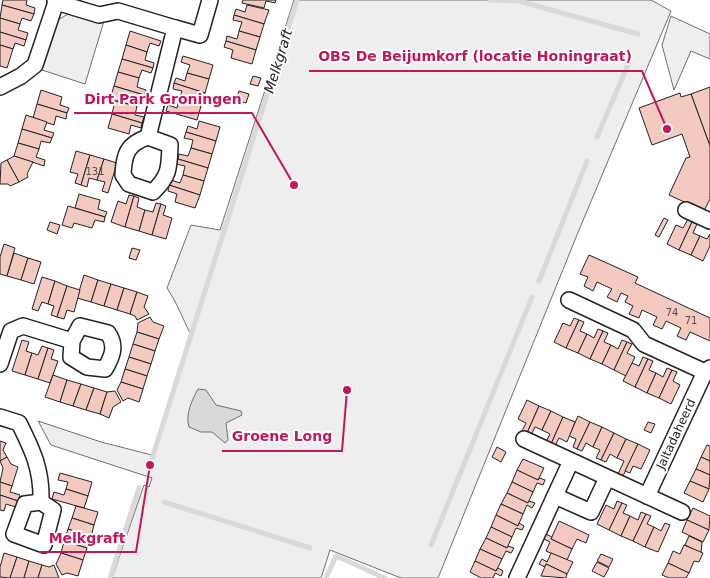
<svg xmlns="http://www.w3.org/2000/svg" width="710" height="578" font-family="'DejaVu Sans',sans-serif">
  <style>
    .green { fill: #eee; stroke: #6f6f6f }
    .water { fill: #d9d9d9; stroke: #6f6f6f }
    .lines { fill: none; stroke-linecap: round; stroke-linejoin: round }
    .stream { stroke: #d9d9d9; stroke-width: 5 }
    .building { fill: #f3c9c0; stroke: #222 }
    .street-casing { stroke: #222; stroke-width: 18 }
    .street { stroke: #fff; stroke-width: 15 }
    .labels { text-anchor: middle; stroke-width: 4; stroke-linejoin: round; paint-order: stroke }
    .number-label { font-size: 10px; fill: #564c4a }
    .street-label { font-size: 12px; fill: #222; stroke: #fff }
    .water-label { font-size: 14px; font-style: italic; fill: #222; stroke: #fff }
    .leader { fill: none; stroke: #c2185b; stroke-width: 2 }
    .callout-dot { fill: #c2185b; stroke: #fff; stroke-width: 2 }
    .callout-label { font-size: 14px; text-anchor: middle; font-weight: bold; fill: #c2185b; stroke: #fff; stroke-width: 4; stroke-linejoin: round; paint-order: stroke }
  </style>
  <rect width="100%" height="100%" fill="#fff"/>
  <g class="green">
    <path d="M294,0H651L671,11L579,230L438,578H401L330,550L321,578H112L144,485L149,487L152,478L51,445L38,421L101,442L152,455L190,333C182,317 177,303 167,288L191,225L220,230Z"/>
    <polygon points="73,11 104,21 85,84 42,70 58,20"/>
    <polygon points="671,16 710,34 710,59 691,51 674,90 662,45"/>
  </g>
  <path class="water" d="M198,389L206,390L216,405L241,411L242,415L226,423L228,440L225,443L212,432H201L189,427C185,415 192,400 198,389Z"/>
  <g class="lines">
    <g class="stream">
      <polyline points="490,0 519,1 638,34"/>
      <polyline points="597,137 630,60"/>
      <polyline points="539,281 587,161"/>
      <polyline points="150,465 297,0"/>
      <polyline points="164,502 310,548"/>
      <polyline points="431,545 532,297"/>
      <polyline points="110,578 139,488"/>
      <polyline points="326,578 336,556 385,578"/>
    </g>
  </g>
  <g class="building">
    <polygon points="3,0 27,0 26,5 35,8 34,14 2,5"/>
    <polygon points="243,0 276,0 275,3 266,1 264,8 242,3"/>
    <polygon points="2,5 34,14 31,21 22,18 20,24 0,18"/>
    <polygon points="247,5 269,10 264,24 234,15 236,9 245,12"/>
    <polygon points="234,15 264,24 260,37 239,31 242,22 233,20"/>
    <polygon points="0,18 20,24 18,30 28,33 26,40 0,32"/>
    <polygon points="130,31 161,41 159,46 150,43 147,52 126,45"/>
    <polygon points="239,31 260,37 256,50 226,41 227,36 237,39"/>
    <polygon points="0,32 26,40 24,46 15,43 13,49 0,45"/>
    <polygon points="226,41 256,50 252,64 231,58 233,50 224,47"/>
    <polygon points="0,45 13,49 7,68 0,66"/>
    <polygon points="126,45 147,52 145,60 154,63 153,68 122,59"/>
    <polygon points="183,56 213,65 209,79 187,73 190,65 181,62"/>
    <polygon points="122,59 153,68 151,73 142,70 139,78 118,72"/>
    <polygon points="118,72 139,78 137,87 146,90 144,95 114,86"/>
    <polygon points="187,73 209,79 205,93 174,83 176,78 185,81"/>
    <polygon points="253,76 261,78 258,86 250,84"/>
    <polygon points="174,83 205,93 201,106 179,100 182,91 173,89"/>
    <polygon points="114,86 144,95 143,100 133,98 131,105 110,99"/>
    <polygon points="710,87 710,146 691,94"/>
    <polygon points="41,90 62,97 60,105 69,108 67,113 37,104"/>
    <polygon points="239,91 249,94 246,103 236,100"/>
    <polygon points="680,93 681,97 691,94 710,146 710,199 704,211 669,195 686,158 690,157 682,134 652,145 639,108"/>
    <polygon points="179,100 201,106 197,120 166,111 168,105 177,108"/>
    <polygon points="115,101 137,106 135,115 144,117 142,123 112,114"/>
    <polygon points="37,104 67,113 66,119 56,116 54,125 33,118"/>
    <polygon points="112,114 142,123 141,128 131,125 129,134 108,128"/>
    <polygon points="26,115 47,122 44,130 54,133 52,138 22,129"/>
    <polygon points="199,121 220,127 216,141 186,132 188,126 197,129"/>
    <polygon points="22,129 52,138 50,143 41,141 39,149 18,143"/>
    <polygon points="186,132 216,141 212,154 191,148 193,140 184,138"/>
    <polygon points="18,143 39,149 36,157 45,160 44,166 14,156"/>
    <polygon points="191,148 212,154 208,168 178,159 179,154 188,156"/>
    <polygon points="76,151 90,155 81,185 75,183 78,174 70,172"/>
    <polygon points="90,155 104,159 97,180 89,178 87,187 81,185"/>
    <polygon points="14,156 33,162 27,174 28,177 19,182 7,160"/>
    <polygon points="104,159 117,163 108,193 102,191 105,182 97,180"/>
    <polygon points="178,159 208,168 204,181 183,175 185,166 176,164"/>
    <polygon points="7,160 19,182 10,186 8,184 0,184 1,163"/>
    <polygon points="183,175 204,181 200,195 169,185 171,180 180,183"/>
    <polygon points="169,185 200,195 195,208 175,202 177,194 168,191"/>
    <polygon points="79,194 100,200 98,209 107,212 105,217 75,208"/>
    <polygon points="129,195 134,196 125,227 111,222 118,201 126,204"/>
    <polygon points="134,196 139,198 137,207 145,210 139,231 125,227"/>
    <polygon points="156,203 161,204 152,235 139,231 145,210 153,212"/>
    <polygon points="161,204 166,206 163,215 172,218 166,239 152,235"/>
    <polygon points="68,206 105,217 104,222 95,220 92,228 74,223 72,228 62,225"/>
    <polygon points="664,218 668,220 659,237 655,235"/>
    <polygon points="688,219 692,222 679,250 667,244 676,225 683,228"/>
    <polygon points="50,222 60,225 57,234 47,230"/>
    <polygon points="692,222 697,224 693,233 700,236 691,255 679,250"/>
    <polygon points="710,234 710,246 703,261 691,255 700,236 707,239"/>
    <polygon points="4,244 15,248 7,276 0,274 0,257"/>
    <polygon points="132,248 140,250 136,260 129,258"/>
    <polygon points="14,253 28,258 21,280 7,276"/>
    <polygon points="589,255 638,277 635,283 710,318 710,341 690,332 686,340 677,336 681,328 666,321 662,329 653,325 657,317 642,310 639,318 629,314 633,306 625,302 628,296 621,293 617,302 607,297 612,289 597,282 593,291 584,286 588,277 580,274"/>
    <polygon points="28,258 41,262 34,284 21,280"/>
    <polygon points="84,275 98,280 91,302 77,298"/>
    <polygon points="42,277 55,281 48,304 42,302 38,311 32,309"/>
    <polygon points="98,280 111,284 104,306 91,302"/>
    <polygon points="55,281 67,286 57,317 51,315 54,306 48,304"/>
    <polygon points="111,284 124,288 117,310 104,306"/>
    <polygon points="67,286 80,290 74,312 67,310 64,319 57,317"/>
    <polygon points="124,288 137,292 130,314 117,310"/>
    <polygon points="137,292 148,296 144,307 149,314 137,320 135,316 130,314"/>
    <polygon points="150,317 153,322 164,326 159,339 137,332 138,323"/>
    <polygon points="574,318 579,320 566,348 554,342 563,323 570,326"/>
    <polygon points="579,320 584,322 580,331 587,334 578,353 566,348"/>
    <polygon points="598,329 603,331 590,359 578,353 587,334 594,338"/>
    <polygon points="603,331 608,333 604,342 611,345 602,364 590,359"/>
    <polygon points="137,332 159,339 155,351 133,344"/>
    <polygon points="22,340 29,342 26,351 32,353 25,375 12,371"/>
    <polygon points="622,340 627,342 614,370 602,364 611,345 618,349"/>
    <polygon points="627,342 632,344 627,353 635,357 626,376 614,370"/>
    <polygon points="133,344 155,351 151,364 129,357"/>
    <polygon points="42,346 48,348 38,379 25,375 32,353 38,355"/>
    <polygon points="48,348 54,350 51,359 58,361 50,383 38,379"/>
    <polygon points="129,357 151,364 147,376 125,369"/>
    <polygon points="643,357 648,359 635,387 623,381 632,363 639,366"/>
    <polygon points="648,359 653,361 649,370 656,373 647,393 635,387"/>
    <polygon points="667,368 672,370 659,398 647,393 656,373 663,377"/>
    <polygon points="125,369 147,376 143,389 121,382"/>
    <polygon points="672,370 677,372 673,381 680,385 671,404 659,398"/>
    <polygon points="53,375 67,380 60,402 45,397"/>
    <polygon points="67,380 81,384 73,406 60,402"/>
    <polygon points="121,382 143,389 139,402 128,398 123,401 117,390"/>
    <polygon points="81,384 94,388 86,410 73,406"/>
    <polygon points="94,388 107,392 100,414 86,410"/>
    <polygon points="115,391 121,402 113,407 109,418 100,414 107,392"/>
    <polygon points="527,400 539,406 527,433 522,431 526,423 518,419"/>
    <polygon points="539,406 551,411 542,430 535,427 531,435 527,433"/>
    <polygon points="551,411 563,417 551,444 546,442 550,434 542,430"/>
    <polygon points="578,416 590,422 577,449 573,447 576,439 569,436"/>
    <polygon points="563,417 575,422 567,442 559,438 555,446 551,444"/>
    <polygon points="590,422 602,427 593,447 586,443 582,451 577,449"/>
    <polygon points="648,422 655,424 651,433 644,430"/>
    <polygon points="602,427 614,433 601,460 596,458 600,450 593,447"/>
    <polygon points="614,433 626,439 617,458 610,454 606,462 601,460"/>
    <polygon points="626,439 638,444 623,476 618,474 624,461 617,458"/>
    <polygon points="0,441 6,443 3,450 7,457 0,461"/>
    <polygon points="638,444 650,450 641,469 633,466 630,473 625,471"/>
    <polygon points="707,445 710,446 710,461 701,457"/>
    <polygon points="497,447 506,452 501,462 492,457"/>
    <polygon points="7,457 11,464 18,467 12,486 0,482 3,468 0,461"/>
    <polygon points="701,457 710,461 710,475 696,469"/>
    <polygon points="523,459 544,468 538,480 517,470"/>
    <polygon points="696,469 710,475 709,489 690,481"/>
    <polygon points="517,470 538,480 540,478 545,480 543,485 537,483 533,492 512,482"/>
    <polygon points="60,473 92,482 88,496 66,489 68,482 58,480"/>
    <polygon points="690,481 709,489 703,502 684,493"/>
    <polygon points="0,482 12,486 10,492 20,495 18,501 0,495"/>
    <polygon points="512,482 533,492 528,503 507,493"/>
    <polygon points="66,489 88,496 84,508 52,499 54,492 64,495"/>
    <polygon points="507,493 528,503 529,501 535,503 532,508 527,505 523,514 501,504"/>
    <polygon points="0,495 18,501 16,507 6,504 4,511 0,510"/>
    <polygon points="617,501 622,503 609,530 597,524 606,505 614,509"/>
    <polygon points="622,503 627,505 623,513 630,516 621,536 609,530"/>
    <polygon points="501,504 523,514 518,526 496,515"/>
    <polygon points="76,506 98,512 94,525 72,518"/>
    <polygon points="693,508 710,516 709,530 687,520"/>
    <polygon points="641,512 646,514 633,541 621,536 630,516 638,520"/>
    <polygon points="646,514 651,516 647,524 654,527 645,547 633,541"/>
    <polygon points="496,515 518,526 519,523 524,526 522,530 516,528 512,537 491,527"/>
    <polygon points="72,518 94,525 91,537 68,529"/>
    <polygon points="687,520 709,530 703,542 682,532"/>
    <polygon points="559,521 589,535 586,543 577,539 572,549 551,539"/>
    <polygon points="665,523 670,525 658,552 645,547 654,527 661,531"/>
    <polygon points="491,527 512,537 507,548 486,538"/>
    <polygon points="68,529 91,537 87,548 64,541"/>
    <polygon points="546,534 552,537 551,539 572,549 567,560 546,551 550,542 544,539"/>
    <polygon points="689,536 702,542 701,553 685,545"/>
    <polygon points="486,538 507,548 508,546 514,548 511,553 506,551 502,559 480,549"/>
    <polygon points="64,541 87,548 83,560 61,553"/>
    <polygon points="684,545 703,553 699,562 694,561 689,573 668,563 673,551 680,554"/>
    <polygon points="480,549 502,559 496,571 475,561"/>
    <polygon points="4,553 17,557 10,578 0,577 0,567"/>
    <polygon points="61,553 83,560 78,576 67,573 62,575 56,564"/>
    <polygon points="551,553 573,562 567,574 546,564 545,567 539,564 542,559 547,562"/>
    <polygon points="601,554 613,559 609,567 597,561"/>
    <polygon points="17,557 29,561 24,578 10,578"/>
    <polygon points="29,561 42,565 38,578 24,578"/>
    <polygon points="475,561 496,571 498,568 503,571 501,576 495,573 493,578 481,578 470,572"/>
    <polygon points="597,562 609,568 604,577 592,571"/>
    <polygon points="668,563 689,573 686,578 669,578 662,575"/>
    <polygon points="546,564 567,574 566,578 541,576"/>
    <polygon points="42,565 49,567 54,565 59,578 38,578"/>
  </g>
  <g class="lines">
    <g class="street-casing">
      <g id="street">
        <path d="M55,0L56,2L99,15L118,11L175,28L148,137C127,144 124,154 123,175L129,184L153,192C170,175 169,168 170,145L148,137"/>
        <polyline points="175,28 200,35 210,0"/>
        <polyline points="0,87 21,76 35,65 56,2"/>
        <polyline points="686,210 710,221"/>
        <polyline points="569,300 633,330 644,344 705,372"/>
        <path d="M0,364L11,331L23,326L72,341L71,357L87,367L105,369C112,357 117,346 108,333L80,326L72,341"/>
        <path d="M0,417L19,423C33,451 42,470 41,502"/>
        <polyline points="524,439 682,512"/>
        <polyline points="555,496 591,512 607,478"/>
        <polyline points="647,496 705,372 710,368"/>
        <polygon points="41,502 53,510 44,545 14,534 25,504"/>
        <polyline points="517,578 571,461"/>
      </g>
    </g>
    <use href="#street" class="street"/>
  </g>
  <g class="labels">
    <g class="number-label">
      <text x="95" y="175">131</text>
      <text x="672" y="316">74</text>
      <text x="691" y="324">71</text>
    </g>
    <g class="street-label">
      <text transform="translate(676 434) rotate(-65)" y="4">Jaltadaheerd</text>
    </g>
    <g class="water-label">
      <text transform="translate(278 61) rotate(-73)" y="5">Melkgraft</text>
    </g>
  </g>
  <path class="leader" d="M667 129L642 71H309M294 185L252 113H74M347 390L342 451H222M150 465L136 552H39"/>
  <g class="callout-dot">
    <circle cx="667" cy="129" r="5"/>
    <circle cx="294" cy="185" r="5"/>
    <circle cx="347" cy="390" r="5"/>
    <circle cx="150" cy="465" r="5"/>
  </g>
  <g class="callout-label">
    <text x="475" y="61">OBS De Beijumkorf (locatie Honingraat)</text>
    <text x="163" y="104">Dirt Park Groningen</text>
    <text x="282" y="441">Groene Long</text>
    <text x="87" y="543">Melkgraft</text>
  </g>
</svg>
